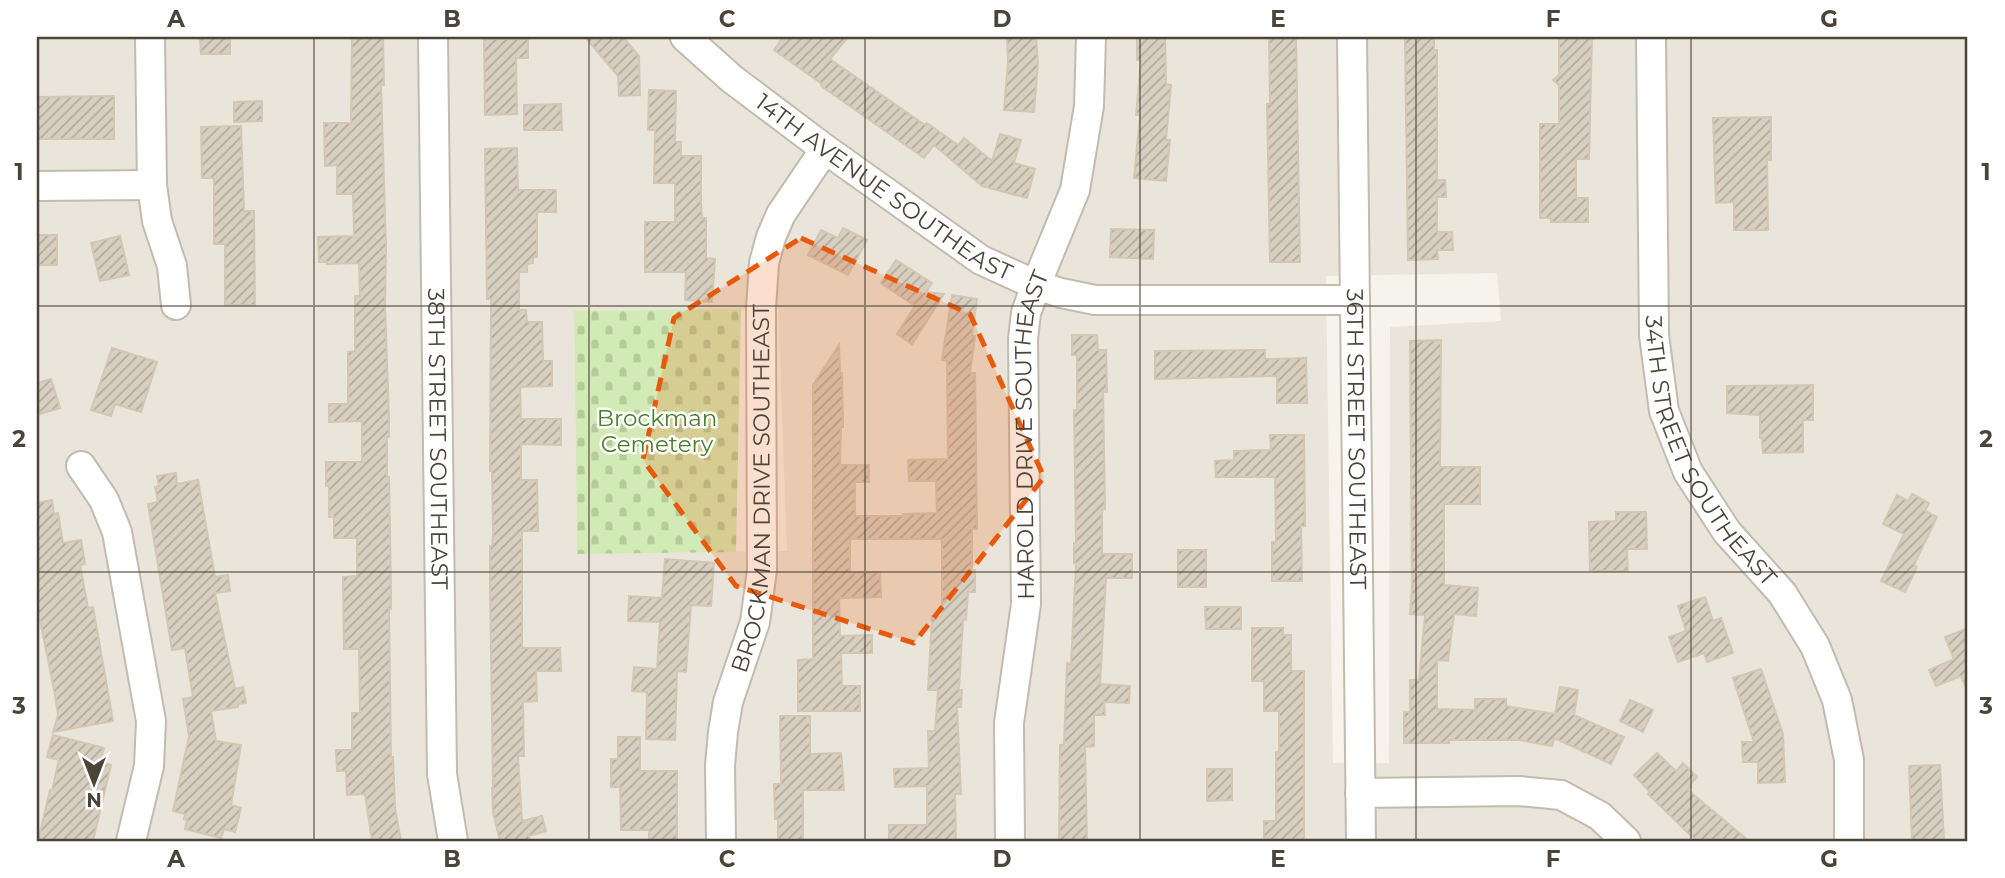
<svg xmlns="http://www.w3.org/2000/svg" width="2005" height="878" font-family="Montserrat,sans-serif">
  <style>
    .residential { fill: #eae5da; fill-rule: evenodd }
    .cemetery { fill: url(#cemetery-stones) }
    .building { fill: url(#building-hatch); stroke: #d3c7b4; stroke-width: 2 }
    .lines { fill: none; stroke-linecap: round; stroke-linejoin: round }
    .minor-casing { stroke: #c2bbae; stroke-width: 32 }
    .minor { stroke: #fff; stroke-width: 28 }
    .marked { fill: #e8590c; fill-opacity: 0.2; stroke: #e8590c; stroke-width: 5; stroke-dasharray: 14 9; stroke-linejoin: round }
    .grid { fill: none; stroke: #4b4439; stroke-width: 2; stroke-opacity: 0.55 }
    .labels { text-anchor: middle; stroke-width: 5; stroke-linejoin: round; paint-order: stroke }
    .street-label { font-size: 23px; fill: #4b4439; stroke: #fff }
    .park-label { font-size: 23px; fill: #4a7f2a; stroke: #fff }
    .neatline { fill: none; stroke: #4b4439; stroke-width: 2.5 }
    .grid-label { font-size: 23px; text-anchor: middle; font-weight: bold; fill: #4b4439 }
  </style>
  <defs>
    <pattern id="cemetery-stones" width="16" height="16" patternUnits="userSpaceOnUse" patternTransform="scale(1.75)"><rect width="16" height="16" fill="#d2eab5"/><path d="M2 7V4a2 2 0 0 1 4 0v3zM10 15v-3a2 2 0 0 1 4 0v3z" fill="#b6ca9c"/></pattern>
    <pattern id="building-hatch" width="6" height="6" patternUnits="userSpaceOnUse" patternTransform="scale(1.75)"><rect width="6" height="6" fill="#d8cfc1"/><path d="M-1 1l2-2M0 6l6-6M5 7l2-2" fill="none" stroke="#b1aa9e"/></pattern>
  </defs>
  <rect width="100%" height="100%" fill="#f6f3ec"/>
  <path class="residential" d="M37,37H1968V841H37ZM1497,273L1501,321L1390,327L1389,763H1333L1326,276ZM778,309L787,551L577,554L574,311Z"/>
  <polygon class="cemetery" points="741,309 736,552 577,554 574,311"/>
  <g class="building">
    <polygon points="200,37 230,37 230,54 201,54"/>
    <polygon points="352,37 383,37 384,85 381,85 386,248 385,306 389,418 389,437 387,437 387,477 389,477 391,589 391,609 389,609 391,757 393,757 395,808 401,841 372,841 365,794 347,795 346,771 337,771 336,750 352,750 352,713 360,713 359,649 344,649 343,577 357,576 357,538 334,538 334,517 329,517 329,486 326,486 326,462 362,462 362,421 329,422 329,404 348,404 348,352 355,351 355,296 360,296 359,263 327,264 327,262 319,262 318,237 354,236 353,194 337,194 337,165 325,166 324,123 351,123"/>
    <polygon points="585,37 623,37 639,56 640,95 619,96 618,76"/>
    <polygon points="783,37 848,37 830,59 925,125 927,123 958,145 964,138 992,161 1000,134 1021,140 1014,163 1035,169 1027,198 982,186 934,145 924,158 821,86 822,84 774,50"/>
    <polygon points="1007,37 1036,37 1038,62 1034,112 1004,110 1008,62"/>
    <polygon points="1137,37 1165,37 1166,84 1171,85 1166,140 1170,140 1166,181 1134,178 1140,115 1136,115 1141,60 1137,60"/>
    <polygon points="1269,37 1296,37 1300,262 1270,262 1267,104 1270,104"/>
    <polygon points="1405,37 1434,37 1434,50 1437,50 1437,180 1445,180 1446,197 1437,197 1437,232 1452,232 1453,250 1437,250 1438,259 1408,260"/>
    <polygon points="1559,37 1592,37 1589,159 1576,159 1576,198 1588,198 1588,222 1551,222 1551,218 1540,218 1540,124 1559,124 1559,85 1553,80 1559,75"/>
    <polygon points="484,39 528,39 528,58 516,58 517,114 485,115"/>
    <polygon points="649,90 676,91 675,142 681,142 681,156 701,156 701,203 702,218 706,218 706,258 715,259 712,302 685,300 686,272 645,272 645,222 675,222 675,183 654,183 655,130 648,130"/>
    <polygon points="114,96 114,139 37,139 37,97"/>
    <polygon points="262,101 262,121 234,122 234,102"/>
    <polygon points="561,104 562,130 524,130 524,105"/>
    <polygon points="1771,117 1771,160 1767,160 1768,230 1734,230 1734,202 1716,203 1713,118"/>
    <polygon points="241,126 244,211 254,211 255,305 225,305 225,244 214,244 214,178 202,178 201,127"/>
    <polygon points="517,148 518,190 556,190 556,212 537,212 537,257 533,257 533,263 527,264 527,272 519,272 519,310 526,310 527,322 542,322 543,361 552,361 552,386 520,387 521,419 561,419 561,445 521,444 521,480 537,480 538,531 522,531 522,648 560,648 561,671 536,671 537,701 523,702 524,756 518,756 522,821 542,816 546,831 529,836 530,841 500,841 493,813 492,788 493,788 490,585 490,546 492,546 493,534 492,471 490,471 491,299 487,299 485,149"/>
    <polygon points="843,228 867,240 848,275 808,255 821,230 838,238"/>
    <polygon points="1111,229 1154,230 1153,259 1110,257"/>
    <rect x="37" y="235" width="20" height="30"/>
    <polygon points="120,236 129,275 100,281 91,243"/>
    <polygon points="896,260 932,283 926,292 944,294 912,344 897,334 915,306 881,283"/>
    <polygon points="952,295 977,299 972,336 975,336 970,373 975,373 977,529 972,529 972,570 975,570 975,592 968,592 966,620 963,619 959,690 962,690 961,707 957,707 961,794 955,794 956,841 889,841 889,825 927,825 927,786 895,787 894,769 929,768 928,731 935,731 938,690 928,690 932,616 942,617 942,539 850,539 850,573 880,572 881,597 839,598 840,636 872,635 872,653 841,653 842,686 860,686 860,711 798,711 798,660 813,659 813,385 839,345 840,373 842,373 843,427 841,427 840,465 869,465 869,482 855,482 855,516 903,516 903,514 937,513 936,481 909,481 908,460 948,459 947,361 942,360"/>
    <polygon points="1072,335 1097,335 1098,350 1106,350 1107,392 1103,392 1105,509 1102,510 1102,554 1132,554 1132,578 1106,578 1100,684 1130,686 1129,703 1104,702 1105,715 1094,715 1094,746 1085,747 1087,841 1059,841 1060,745 1064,745 1067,663 1071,664 1076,563 1074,563 1074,543 1076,543 1074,410 1077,410 1077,355 1072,355"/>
    <polygon points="1441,340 1440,467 1480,467 1480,504 1444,504 1444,585 1478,588 1476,616 1454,614 1448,661 1437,660 1437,709 1475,710 1475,699 1506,699 1506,706 1555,714 1560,687 1578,690 1574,715 1624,737 1611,764 1554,738 1552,746 1519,740 1449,740 1449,743 1404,743 1404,712 1410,712 1410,680 1419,680 1425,615 1410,614 1412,587 1410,341"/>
    <polygon points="112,348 157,362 141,412 115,404 111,416 91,410"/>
    <polygon points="1265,350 1265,359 1306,358 1307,403 1277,403 1277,376 1155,379 1155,351"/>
    <polygon points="51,379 60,408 40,414 37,404 37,383"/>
    <polygon points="1813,385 1813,420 1803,420 1803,452 1763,453 1762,438 1760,438 1760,415 1727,413 1727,386"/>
    <polygon points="1270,435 1304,435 1305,526 1301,526 1302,581 1272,581 1272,542 1276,542 1275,477 1216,477 1215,461 1234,460 1234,451 1271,450"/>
    <polygon points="176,473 177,484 198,480 215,577 228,575 230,591 215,593 235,689 243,687 246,703 238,704 238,707 211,711 216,741 241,745 231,805 241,808 235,832 224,829 221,838 185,829 187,820 184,819 185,814 173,811 189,736 183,699 193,697 185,648 172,650 148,504 158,502 155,487 159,486 157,476"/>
    <polygon points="1912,494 1929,503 1925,511 1937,517 1914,565 1917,567 1905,592 1881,581 1904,534 1883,524 1897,495 1908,501"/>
    <polygon points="52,500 54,514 58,513 63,543 81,540 85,564 80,565 88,608 93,607 113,721 53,732 58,715 55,695 40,620 37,621 37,503"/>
    <polygon points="1616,512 1646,512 1647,549 1627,549 1628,571 1590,571 1589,522 1616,521"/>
    <rect x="1178" y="550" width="28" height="37"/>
    <polygon points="665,559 714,563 711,606 691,605 686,672 677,671 675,740 646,739 647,692 632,691 634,667 657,669 660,622 628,621 629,596 662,598"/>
    <polygon points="1705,597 1713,621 1721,618 1733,653 1707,662 1704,653 1678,662 1669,637 1686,631 1678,606"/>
    <polygon points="1205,607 1241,607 1241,629 1206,629"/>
    <polygon points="1252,628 1283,628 1283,635 1291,635 1291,671 1304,671 1304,841 1264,841 1264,821 1276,821 1276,752 1279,752 1279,711 1264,711 1264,681 1252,681"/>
    <polygon points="1968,628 1968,693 1961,676 1936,686 1929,670 1954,659 1945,637"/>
    <polygon points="1761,669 1783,734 1785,782 1758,783 1758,762 1743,762 1742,742 1754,742 1733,678"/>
    <polygon points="1630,700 1653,710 1643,732 1620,721"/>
    <polygon points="780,716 810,716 810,754 841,753 844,790 803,790 803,841 778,841 778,819 775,819 774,784 781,784"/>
    <polygon points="53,735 104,748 100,762 111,765 93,841 38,841 50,790 52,790 59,760 47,757"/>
    <polygon points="618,737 640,737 640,771 677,771 677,841 649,841 649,830 621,830 620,787 611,787 611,759 618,759"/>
    <polygon points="1657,753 1676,771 1683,763 1697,777 1689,786 1691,787 1688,790 1749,841 1697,841 1690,835 1648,794 1650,792 1634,775"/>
    <polygon points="1940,765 1944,841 1912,841 1909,766"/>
    <polygon points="1207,769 1232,769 1232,800 1207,801"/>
  </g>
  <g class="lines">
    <g class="minor-casing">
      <g id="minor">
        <polyline points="150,37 152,185 157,221 172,266 176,305"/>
        <path id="s1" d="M433,37L442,774L453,841"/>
        <path id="s2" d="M685,37L732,79L825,149L981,260L1036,285L1061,293L1095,300H1355"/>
        <path id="s3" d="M1352,37L1361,841"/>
        <path id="s4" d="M1651,37L1654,335L1664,411L1688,472L1727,532L1782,593L1815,646L1837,700L1849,760V841"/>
        <polyline points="37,186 152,185"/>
        <polyline points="81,466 104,500 117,532 151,721 149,766 131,841"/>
        <polyline points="1360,793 1519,791 1561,795 1600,816 1626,841"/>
        <path id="s5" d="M721,841L720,765L723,732L728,702L755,622L762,570L761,308L764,263L771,237L781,214L825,149"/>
        <path id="s6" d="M1010,841L1009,723L1026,604L1023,339L1026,313L1036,285L1075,190L1089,106L1091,37"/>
      </g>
    </g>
    <use href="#minor" class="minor"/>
  </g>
  <path class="marked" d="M801,238L970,314L1044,477L914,643L736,586L643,460L674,318Z"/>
  <path class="grid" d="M314,37V841M589,37V841M865,37V841M1140,37V841M1416,37V841M1691,37V841M37,306H1968M37,572H1968"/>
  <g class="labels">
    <g class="street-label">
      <text dy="8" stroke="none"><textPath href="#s2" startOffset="250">14TH AVENUE SOUTHEAST</textPath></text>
      <text dy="8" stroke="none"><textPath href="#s6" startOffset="408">HAROLD DRIVE SOUTHEAST</textPath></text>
      <text dy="8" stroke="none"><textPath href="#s1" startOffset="402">38TH STREET SOUTHEAST</textPath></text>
      <text dy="8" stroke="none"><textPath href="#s3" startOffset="402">36TH STREET SOUTHEAST</textPath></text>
      <text dy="8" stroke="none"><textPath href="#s4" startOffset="429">34TH STREET SOUTHEAST</textPath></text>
      <text dy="8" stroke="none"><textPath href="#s5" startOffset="357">BROCKMAN DRIVE SOUTHEAST</textPath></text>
    </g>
    <g class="park-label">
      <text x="657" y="426">Brockman<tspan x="657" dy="26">Cemetery</tspan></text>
    </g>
  </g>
  <rect width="2005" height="878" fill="none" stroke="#ffffff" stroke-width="77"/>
  <g transform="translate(94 783) rotate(180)" stroke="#ffffff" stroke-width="5" paint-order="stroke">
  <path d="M0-5L12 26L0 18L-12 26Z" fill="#4b4439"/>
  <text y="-10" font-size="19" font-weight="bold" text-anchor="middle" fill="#4b4439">N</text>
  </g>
  <rect x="38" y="38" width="1928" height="802" class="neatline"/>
  <g class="grid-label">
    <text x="176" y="27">A</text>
    <text x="452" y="27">B</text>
    <text x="727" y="27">C</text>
    <text x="1002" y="27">D</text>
    <text x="1278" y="27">E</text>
    <text x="1553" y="27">F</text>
    <text x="1829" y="27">G</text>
    <text x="19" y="180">1</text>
    <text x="1986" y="180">1</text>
    <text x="19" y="447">2</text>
    <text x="1986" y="447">2</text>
    <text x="19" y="714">3</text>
    <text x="1986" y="714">3</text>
    <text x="176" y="867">A</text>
    <text x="452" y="867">B</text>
    <text x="727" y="867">C</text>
    <text x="1002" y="867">D</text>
    <text x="1278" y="867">E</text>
    <text x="1553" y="867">F</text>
    <text x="1829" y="867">G</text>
  </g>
</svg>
